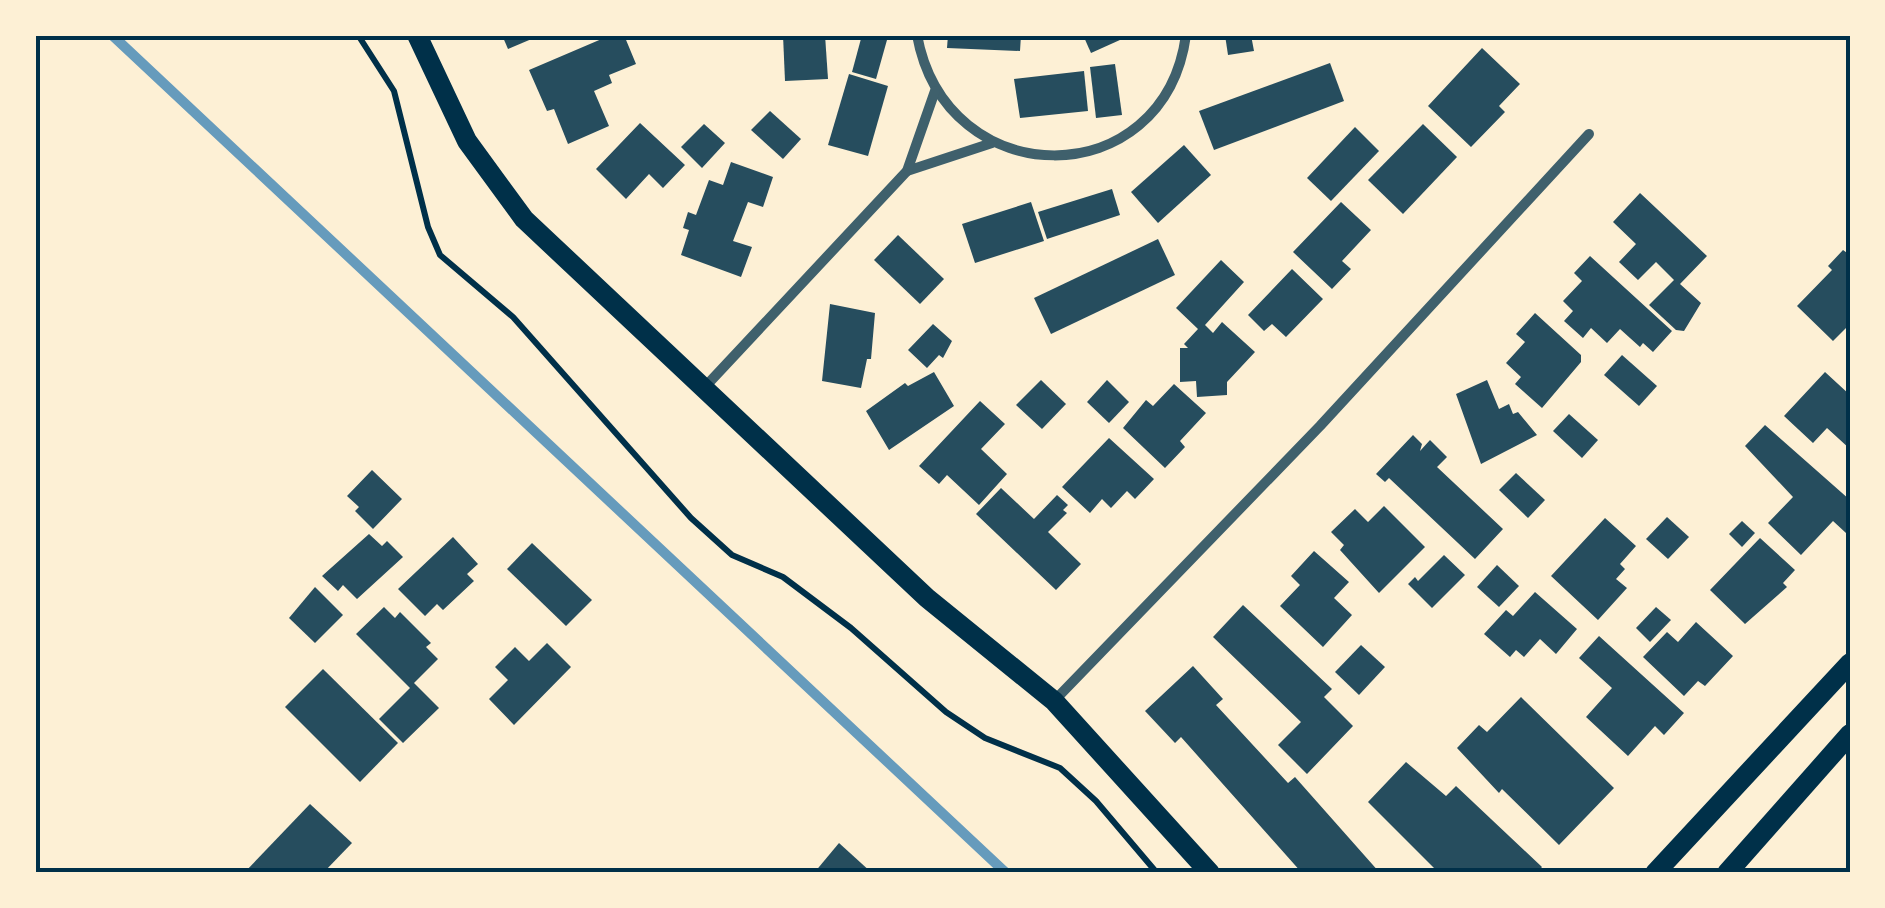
<svg xmlns="http://www.w3.org/2000/svg" width="1885" height="908" font-family="Karla,sans-serif">
  <style>
    .lines { fill: none; stroke-linecap: round; stroke-linejoin: round }
    .stream { stroke: #669bbc; stroke-width: 10 }
    .building { fill: #264d5e }
    .path { stroke: #003049; stroke-width: 6 }
    .minor { stroke: #3f606c; stroke-width: 10 }
    .secondary { stroke: #003049; stroke-width: 20 }
    .neatline { fill: none; stroke: #003049; stroke-width: 4 }
  </style>
  <rect width="100%" height="100%" fill="#fdf0d5"/>
  <g class="lines">
    <polyline class="stream" points="112,35 1006,873"/>
  </g>
  <g class="building">
    <polygon points="502,35 541,35 508,49"/>
    <polygon points="611,35 624,35 636,64 609,75 612,83 594,91 609,126 568,144 554,109 547,111 529,70"/>
    <polygon points="783,35 825,35 828,79 785,81"/>
    <polygon points="862,35 887,40 876,79 852,72"/>
    <polygon points="948,35 1021,35 1020,51 947,48"/>
    <polygon points="1083,35 1131,35 1091,53"/>
    <polygon points="1225,35 1251,35 1254,51 1228,55"/>
    <polygon points="1482,48 1520,84 1499,106 1505,112 1471,147 1428,106"/>
    <polygon points="1330,63 1344,101 1214,150 1199,111"/>
    <polygon points="1115,64 1122,115 1096,118 1090,67"/>
    <polygon points="1084,71 1088,111 1020,118 1014,79"/>
    <polygon points="849,74 888,86 868,156 828,145"/>
    <polygon points="770,111 801,139 783,159 751,130"/>
    <polygon points="640,123 685,165 663,188 649,174 626,199 596,169"/>
    <polygon points="704,124 725,143 702,168 681,147"/>
    <polygon points="1423,124 1457,157 1403,214 1368,180"/>
    <polygon points="1355,127 1379,151 1331,201 1307,178"/>
    <polygon points="1184,145 1211,175 1158,223 1131,192"/>
    <polygon points="731,162 773,177 763,207 748,202 733,241 752,247 741,277 681,255 689,230 683,228 688,212 696,215 709,180 723,185"/>
    <polygon points="1112,189 1120,215 1047,239 1038,212"/>
    <polygon points="1640,193 1707,256 1680,284 1701,303 1684,331 1676,330 1649,305 1674,280 1656,262 1638,280 1619,262 1636,244 1613,222"/>
    <polygon points="1031,202 1044,241 975,263 962,224"/>
    <polygon points="1341,202 1371,230 1342,261 1351,269 1332,289 1293,252"/>
    <polygon points="898,235 944,279 920,304 874,260"/>
    <polygon points="1158,239 1175,275 1051,334 1034,298"/>
    <polygon points="1843,250 1850,255 1850,324 1833,341 1797,306 1832,270 1828,266"/>
    <polygon points="1590,256 1672,331 1653,352 1643,343 1640,347 1620,329 1607,343 1591,328 1583,338 1564,321 1573,311 1563,301 1582,281 1574,273"/>
    <polygon points="1221,260 1244,282 1205,325 1213,333 1222,322 1255,352 1227,382 1227,395 1197,397 1196,381 1180,382 1180,348 1188,348 1184,344 1198,329 1176,308"/>
    <polygon points="1292,269 1323,299 1286,337 1272,324 1264,331 1248,315"/>
    <polygon points="830,304 875,313 871,359 867,359 861,388 822,381"/>
    <polygon points="1535,313 1581,355 1581,362 1542,408 1515,384 1521,377 1506,363 1525,342 1516,334"/>
    <polygon points="933,324 952,341 943,358 939,355 927,368 908,350"/>
    <polygon points="1622,355 1657,386 1639,406 1604,375"/>
    <polygon points="934,372 954,406 889,450 866,411 905,383 908,386"/>
    <polygon points="1825,372 1850,395 1850,449 1827,428 1813,443 1784,416"/>
    <polygon points="1041,380 1066,404 1042,429 1016,405"/>
    <polygon points="1107,380 1129,402 1109,423 1087,402"/>
    <polygon points="1487,380 1499,409 1509,404 1513,414 1518,412 1537,435 1481,464 1456,394"/>
    <polygon points="1174,384 1206,413 1180,441 1185,447 1165,468 1123,428 1146,400 1153,406"/>
    <polygon points="980,401 1005,424 981,449 1007,474 979,505 947,475 939,484 919,466"/>
    <polygon points="1569,414 1598,440 1582,458 1553,431"/>
    <polygon points="1765,425 1850,500 1846,533 1833,521 1801,555 1768,523 1793,497 1745,446"/>
    <polygon points="1413,435 1422,444 1420,451 1430,440 1447,457 1437,467 1503,529 1475,559 1389,478 1385,482 1376,474"/>
    <polygon points="1109,438 1154,479 1135,499 1127,491 1111,508 1102,499 1090,513 1062,487"/>
    <polygon points="372,470 402,499 373,529 355,511 359,507 347,496"/>
    <polygon points="1516,473 1545,500 1528,518 1499,490"/>
    <polygon points="1001,488 1034,519 1057,495 1068,505 1063,510 1067,513 1048,532 1081,564 1056,590 976,514"/>
    <polygon points="1384,506 1425,547 1379,593 1340,550 1344,545 1331,532 1355,509 1368,522"/>
    <polygon points="1667,517 1689,537 1668,559 1646,539"/>
    <polygon points="1605,518 1636,546 1620,564 1625,569 1616,579 1627,588 1598,620 1551,576"/>
    <polygon points="1742,521 1755,533 1742,547 1729,534"/>
    <polygon points="369,534 382,546 387,541 403,557 357,599 343,585 338,591 322,576"/>
    <polygon points="453,537 478,564 467,574 474,581 443,610 437,604 425,616 398,589"/>
    <polygon points="1760,538 1795,570 1783,583 1787,587 1745,624 1710,590"/>
    <polygon points="532,543 592,600 566,626 507,569"/>
    <polygon points="1314,551 1349,582 1334,598 1352,615 1323,647 1280,606 1300,585 1291,576"/>
    <polygon points="1444,555 1465,575 1432,608 1408,584 1415,577 1418,581"/>
    <polygon points="1497,565 1519,586 1499,607 1477,587"/>
    <polygon points="315,587 343,615 315,643 289,618"/>
    <polygon points="1535,592 1577,629 1556,654 1540,639 1524,657 1516,650 1510,657 1484,634 1506,610 1513,616"/>
    <polygon points="1243,605 1332,689 1324,697 1353,726 1307,774 1278,745 1301,722 1213,637"/>
    <polygon points="384,607 395,618 400,612 431,643 426,647 438,659 414,683 439,708 403,743 379,719 410,688 356,634"/>
    <polygon points="1656,607 1671,620 1650,642 1636,628"/>
    <polygon points="1696,622 1733,656 1705,686 1698,681 1684,696 1643,657 1667,632 1678,642"/>
    <polygon points="1599,636 1684,713 1664,735 1655,726 1628,756 1586,717 1612,688 1579,658"/>
    <polygon points="547,643 571,667 514,725 489,699 508,680 495,667 515,647 529,661"/>
    <polygon points="1361,645 1385,667 1359,695 1335,672"/>
    <polygon points="1193,666 1223,699 1216,705 1288,783 1295,777 1380,873 1302,873 1181,737 1175,743 1145,711"/>
    <polygon points="323,669 398,743 360,782 285,707"/>
    <polygon points="1521,697 1614,788 1559,845 1502,789 1499,793 1457,748 1479,725 1487,732"/>
    <polygon points="1406,762 1446,796 1456,786 1542,867 1537,873 1439,873 1368,802"/>
    <polygon points="310,804 352,843 323,873 244,873"/>
    <polygon points="839,843 872,873 814,873"/>
  </g>
  <g class="lines">
    <polyline class="path" points="358,35 394,91 428,227 440,255 513,317 691,518 732,555 783,577 851,628 946,712 985,738 1060,768 1096,801 1157,873"/>
    <g class="minor">
      <path d="M917,35C946,195 1164,196 1186,35"/>
      <polyline points="907,171 992,143"/>
      <polyline points="704,388 907,171 935,91"/>
      <polyline points="1054,701 1320,426 1589,134"/>
    </g>
    <g class="secondary">
      <polyline points="417,35 467,141 524,219 927,598 1054,701 1210,873"/>
      <polyline points="1655,873 1850,663"/>
      <polyline points="1727,873 1850,734"/>
    </g>
  </g>
  <rect width="1885" height="908" fill="none" stroke="#fdf0d5" stroke-width="75"/>
  <rect x="38" y="38" width="1810" height="832" class="neatline"/>
</svg>
